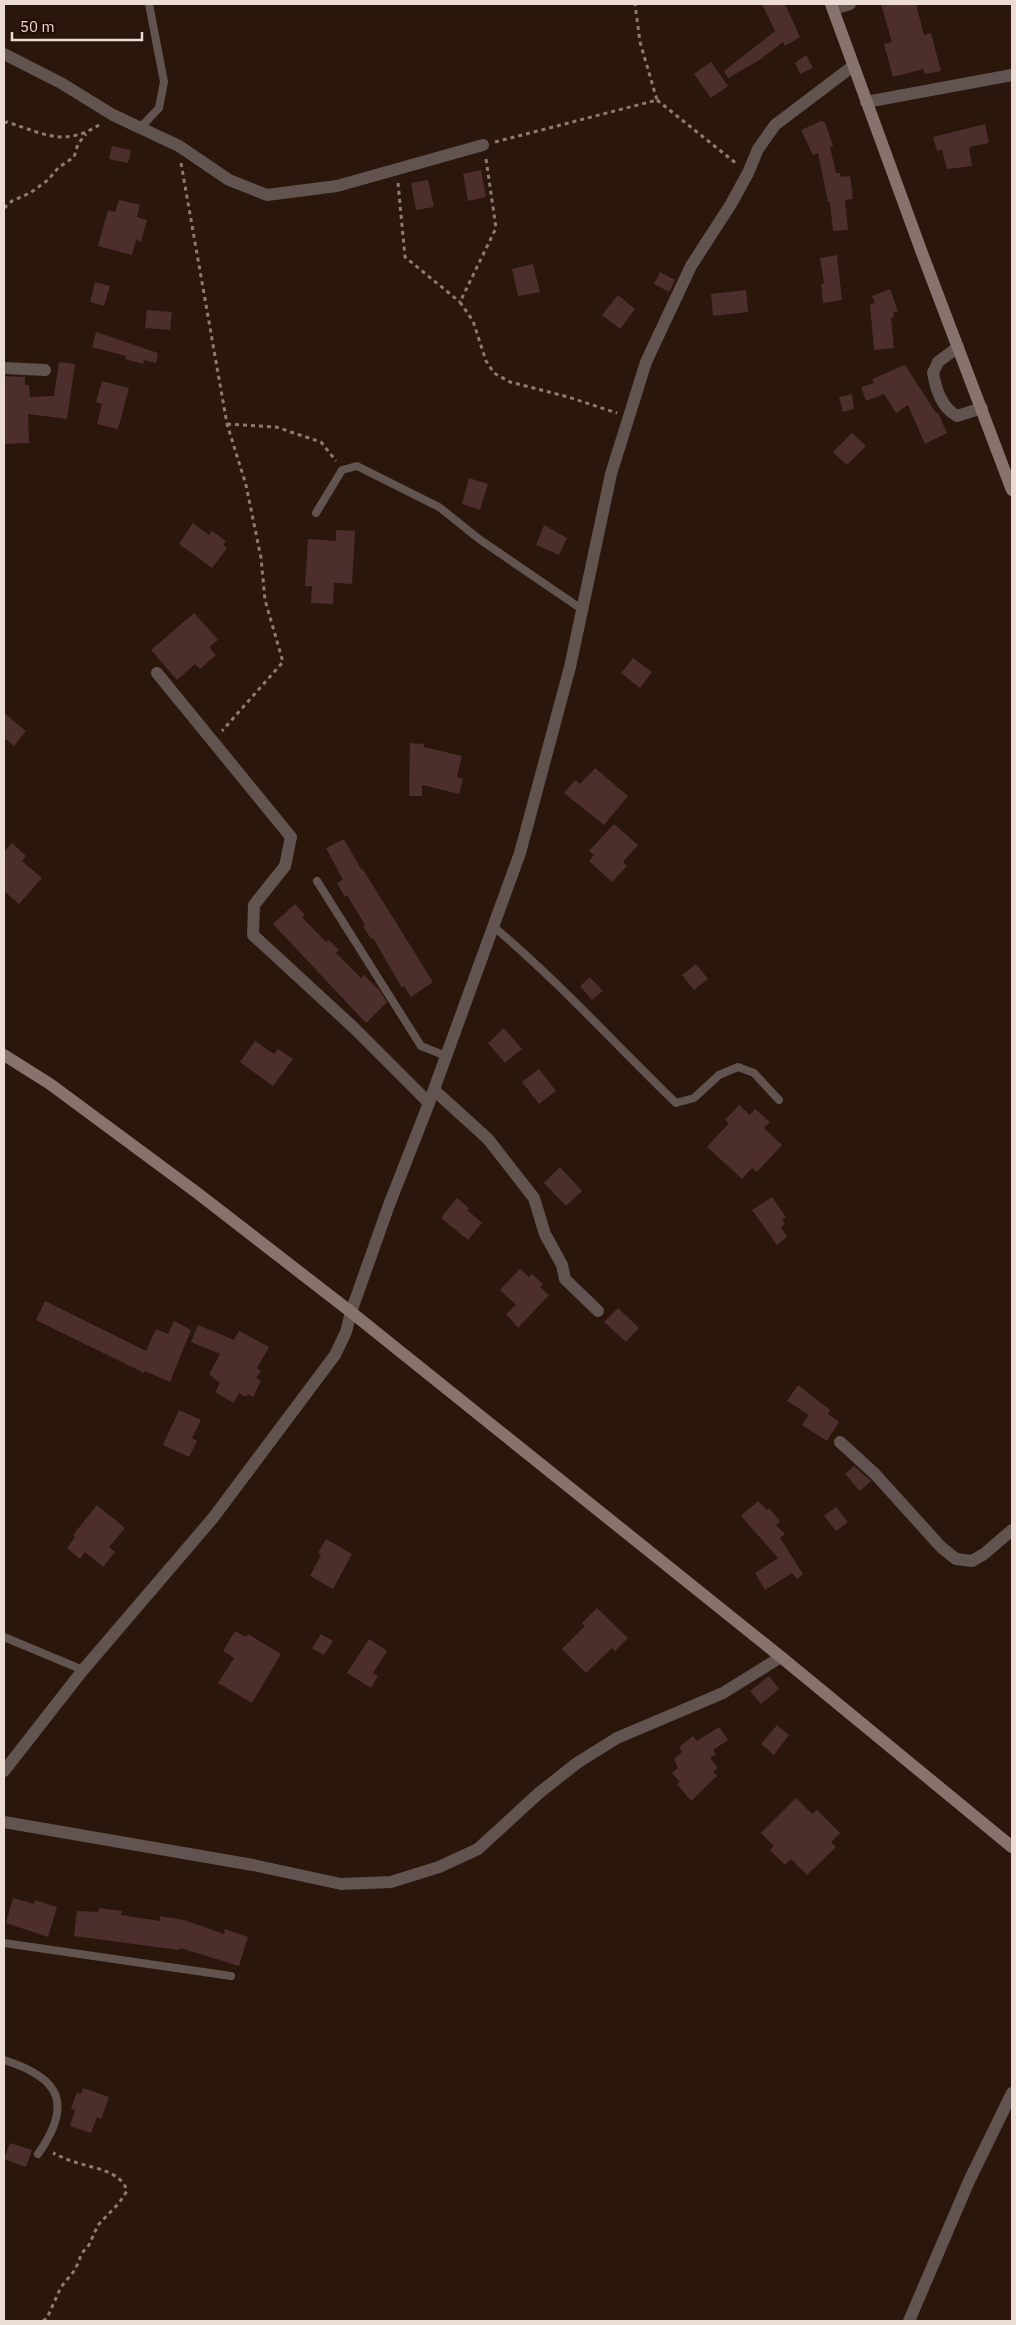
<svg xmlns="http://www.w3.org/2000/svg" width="1016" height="2325" font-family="'IBM Plex Sans',sans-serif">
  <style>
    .building { fill: #4c2e2d }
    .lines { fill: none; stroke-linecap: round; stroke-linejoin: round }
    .path { stroke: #8c7b71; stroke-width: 3; stroke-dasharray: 4 4; stroke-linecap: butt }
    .lane { stroke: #605350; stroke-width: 8 }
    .street { stroke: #605350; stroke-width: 12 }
    .secondary { stroke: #87736e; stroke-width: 12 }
  </style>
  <rect width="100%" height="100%" fill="#2a160a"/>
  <g class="building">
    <polygon points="762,4 785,4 800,37 785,46 783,42 758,61 728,78 724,71 775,31"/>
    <polygon points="881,4 916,4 924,35 931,33 941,71 925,74 923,69 893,77 884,44 892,42"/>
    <polygon points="806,55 813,68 800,74 795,63"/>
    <polygon points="711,62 728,86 711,98 694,74"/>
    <polygon points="821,121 825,122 833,146 830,147 836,173 840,173 841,177 850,176 853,199 845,200 848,230 833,231 830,202 828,202 818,153 813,155 801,130"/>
    <polygon points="985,124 989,143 969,147 972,166 947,169 942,150 937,151 933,137"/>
    <polygon points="112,146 131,150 128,163 109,159"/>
    <polygon points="481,170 486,197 468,201 463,174"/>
    <polygon points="428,180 434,207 416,210 411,183"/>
    <polygon points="119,200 140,205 137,217 147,220 141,242 136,240 132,255 98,246 108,210 115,212"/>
    <polygon points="837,255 842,300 823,303 821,284 824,283 820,258"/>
    <polygon points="533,264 540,292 518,296 512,269"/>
    <polygon points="660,272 675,280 669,292 654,284"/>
    <polygon points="95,282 110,286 104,306 90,302"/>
    <polygon points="890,289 898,311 893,313 894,317 891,318 894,348 874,350 870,304 875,303 872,296"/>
    <polygon points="746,290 748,312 713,316 711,294"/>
    <polygon points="618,295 635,309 620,329 602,315"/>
    <polygon points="147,310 172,312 170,330 145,328"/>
    <polygon points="96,332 158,353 156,363 144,360 143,364 125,359 126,356 92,347"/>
    <polygon points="59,362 75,364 67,419 28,414 29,443 4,444 4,376 25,377 25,385 29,385 30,397 54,396"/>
    <polygon points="905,365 936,413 938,413 947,433 925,444 908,405 896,413 884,394 866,401 861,387 874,383 872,379"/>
    <polygon points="102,381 129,388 118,429 97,424 102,404 96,402"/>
    <polygon points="852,394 854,409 843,412 839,397"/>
    <polygon points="852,433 866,446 847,465 833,452"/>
    <polygon points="469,478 488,484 480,510 462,504"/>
    <polygon points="193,523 209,535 212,531 226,541 223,545 227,548 212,568 179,544"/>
    <polygon points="544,525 567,538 559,555 536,545"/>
    <polygon points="336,530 355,531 352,584 334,583 333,604 311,603 312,586 305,586 308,539 336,541"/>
    <polygon points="194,613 218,640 209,647 216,655 200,669 195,664 177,680 151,650"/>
    <polygon points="633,658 652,672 640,688 621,673"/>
    <polygon points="4,713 26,731 14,746 4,738"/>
    <polygon points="410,743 424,744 424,747 462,756 457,777 463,779 459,794 422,785 422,796 409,796"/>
    <polygon points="595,768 628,796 604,825 564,793 575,780 580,784"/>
    <polygon points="614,824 638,845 623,862 627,866 612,882 589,861 594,855 589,851"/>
    <polygon points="344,839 361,869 362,868 433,982 411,997 404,986 402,988 373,938 371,939 363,926 365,925 347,895 345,897 337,883 343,880 326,848"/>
    <polygon points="12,843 26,856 22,861 42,878 19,904 4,891 4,852"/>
    <polygon points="295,904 305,915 302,917 326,942 329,940 339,950 336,953 361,978 364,975 379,990 387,1002 366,1023 273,924"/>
    <polygon points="696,964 708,979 694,990 682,975"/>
    <polygon points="590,977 603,991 592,1000 580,986"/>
    <polygon points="504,1028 522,1049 505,1063 488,1043"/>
    <polygon points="255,1041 274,1054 278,1049 293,1059 273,1086 240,1062"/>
    <polygon points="539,1069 556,1091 539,1104 522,1082"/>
    <polygon points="739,1105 750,1115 755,1109 770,1122 764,1128 782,1145 757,1172 752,1168 742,1179 707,1147 729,1123 725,1120"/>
    <polygon points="560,1167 582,1191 566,1206 544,1183"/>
    <polygon points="772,1197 786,1217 782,1219 785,1224 781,1227 787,1237 777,1245 752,1210"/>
    <polygon points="457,1198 469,1208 467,1210 482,1223 468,1240 441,1218"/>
    <polygon points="520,1269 529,1277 532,1274 543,1284 540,1287 549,1295 518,1328 506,1314 516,1305 500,1290"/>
    <polygon points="45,1301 146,1351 156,1329 168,1334 174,1321 191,1330 170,1382 145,1371 144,1373 36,1320"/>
    <polygon points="618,1308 639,1328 626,1342 604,1322"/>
    <polygon points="198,1325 234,1340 239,1331 269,1347 257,1368 261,1371 256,1378 261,1381 253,1397 248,1394 246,1397 239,1393 234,1403 215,1392 220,1383 209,1374 220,1354 191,1342"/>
    <polygon points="798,1385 830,1410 828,1414 839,1422 827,1441 802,1425 809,1415 787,1401"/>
    <polygon points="179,1410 201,1420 192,1438 197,1441 189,1457 163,1445"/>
    <polygon points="854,1466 871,1481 860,1491 845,1474"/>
    <polygon points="758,1501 767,1510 769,1508 780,1521 776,1525 785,1534 780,1538 803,1574 797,1579 792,1573 765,1590 755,1573 778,1558 741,1516"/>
    <polygon points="97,1505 125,1528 109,1547 115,1552 103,1567 85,1552 80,1559 67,1548 75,1537 73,1535"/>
    <polygon points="836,1507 848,1522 836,1531 824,1516"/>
    <polygon points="326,1539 352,1554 333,1589 310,1576 321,1555 318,1553"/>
    <polygon points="597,1608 628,1638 615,1651 612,1648 586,1673 562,1649 585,1626 582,1623"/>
    <polygon points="235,1631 246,1637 248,1634 281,1654 252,1703 218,1683 234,1658 223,1651"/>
    <polygon points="321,1634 333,1641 324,1655 312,1648"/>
    <polygon points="369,1639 387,1651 373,1673 378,1676 371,1688 347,1673"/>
    <polygon points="769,1676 779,1689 761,1704 750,1691"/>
    <polygon points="777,1725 789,1735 774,1755 761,1744"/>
    <polygon points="719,1727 728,1740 713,1750 716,1754 710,1758 718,1768 713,1772 717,1776 691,1801 677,1784 680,1782 672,1773 678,1768 674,1759 682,1752 679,1747 693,1736 697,1741"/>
    <polygon points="796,1798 812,1814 817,1810 840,1833 831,1842 836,1847 807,1875 791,1859 785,1865 770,1850 774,1846 761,1833"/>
    <polygon points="13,1898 34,1904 35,1900 57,1907 48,1937 6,1923"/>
    <polygon points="99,1908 122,1911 121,1915 160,1921 160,1916 184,1920 224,1934 225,1929 248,1937 239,1966 180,1948 179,1950 74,1936 77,1911 98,1912"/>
    <polygon points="83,2088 109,2097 101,2119 97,2117 91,2133 70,2126 75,2110 71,2109 77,2092 81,2094"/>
    <polygon points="10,2143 32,2150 26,2167 4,2159"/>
  </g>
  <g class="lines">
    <g class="path">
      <polyline points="657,100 737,164"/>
      <path d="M4,123L7,122C45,134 65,148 102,123"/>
      <polyline points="495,142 657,100 640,42 635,4"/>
      <polyline points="486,159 496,228 460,302 473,321 486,361 494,373 510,382 568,397 617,413"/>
      <polyline points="181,163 227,424 246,485 261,558 265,600 283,662 222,731"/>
      <polyline points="398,183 405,257 460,302"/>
      <polyline points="4,208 12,201 30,193 48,180 58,168 74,157 78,144 86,134"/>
      <polyline points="227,424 276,427 321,442 336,461"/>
      <path d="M43,2321L47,2318L61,2287L75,2270L82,2253L89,2245L98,2225L119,2203L127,2191C121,2170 91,2168 75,2162C67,2160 60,2156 53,2153"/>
    </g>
    <g class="lane">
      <polyline points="141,127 159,108 164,82 149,4"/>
      <polyline points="316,513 342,470 357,466 439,507 479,539 583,610"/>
      <polyline points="317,881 421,1046 446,1056"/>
      <path d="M494,927C559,982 615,1044 676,1103L694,1098L719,1075L738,1067L754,1073L779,1100"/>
      <polyline points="4,1637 83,1670"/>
      <polyline points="4,1943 231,1976"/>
      <path d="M4,2060C61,2078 73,2104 38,2154"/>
    </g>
    <g class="street">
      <polyline points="834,9 850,4"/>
      <polyline points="4,54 61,83 113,115 179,146 229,180 267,195 337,186 483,145"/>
      <polyline points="866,102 1012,75"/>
      <path d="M958,347L938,362L933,373C936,389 941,407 957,416L982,408"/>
      <polyline points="4,368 45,370"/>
      <polyline points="157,673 291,837 285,866 254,905 253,935 353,1027 429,1103"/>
      <polyline points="434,1090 488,1139 534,1198 545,1234 562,1265 565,1279 598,1311"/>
      <polyline points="840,1442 875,1474 941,1547 956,1559 972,1561 984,1554 1012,1530"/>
      <polyline points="4,1771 83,1670 213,1518 335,1355 346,1332 351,1312 389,1205 429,1103 520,853 570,667 611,474 646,362 691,266 731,204 748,173 758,149 775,125 853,66"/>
      <polyline points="4,1822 253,1865 341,1884 391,1882 439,1867 478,1849 539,1793 577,1763 617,1738 723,1693 781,1657"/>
      <polyline points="909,2321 969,2181 1012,2093"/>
    </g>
    <g class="secondary">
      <polyline points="831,4 922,253 1012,490"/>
      <polyline points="4,1055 50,1084 196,1192 351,1312 781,1657 1012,1847"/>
    </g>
  </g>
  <rect width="1016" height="2325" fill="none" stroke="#ebdcd4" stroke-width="10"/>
  <path d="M12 32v8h130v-8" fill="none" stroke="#ebdcd4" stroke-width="2.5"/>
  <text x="20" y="32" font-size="15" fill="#ebdcd4" stroke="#200c03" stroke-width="4" paint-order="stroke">50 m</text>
</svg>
